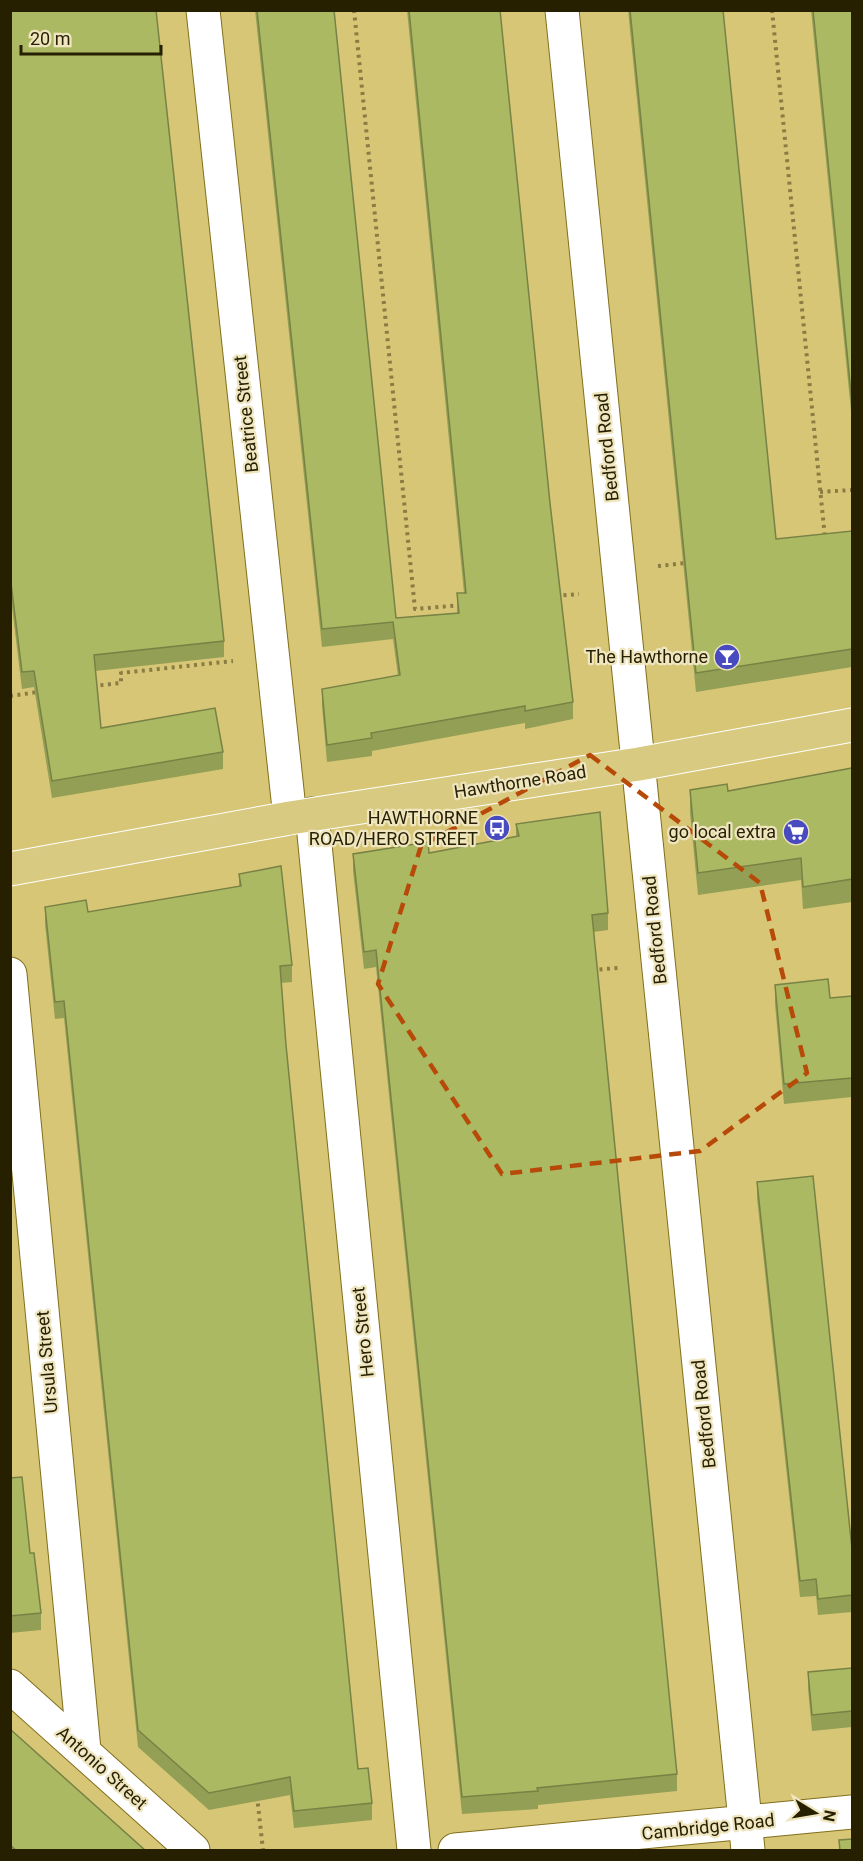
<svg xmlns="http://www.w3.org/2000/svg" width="863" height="1861" font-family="Roboto,sans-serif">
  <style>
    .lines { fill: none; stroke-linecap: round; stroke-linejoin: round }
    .street-casing { stroke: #816f1c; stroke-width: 35 }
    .primary-casing { stroke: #fff; stroke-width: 35 }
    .path { stroke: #8a7d43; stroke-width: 4; stroke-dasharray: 3 4.5; stroke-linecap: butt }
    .street { stroke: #fff; stroke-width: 33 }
    .primary { stroke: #d9ca82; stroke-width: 33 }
    .wall { fill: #939f54 }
    .building { fill: #abb962; stroke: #788245; stroke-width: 1.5 }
    .marked { fill: none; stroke: #b84a09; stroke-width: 4.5; stroke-dasharray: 12 8; stroke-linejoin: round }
    .labels { text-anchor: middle; stroke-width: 4.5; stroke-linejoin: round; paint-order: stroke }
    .street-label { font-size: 18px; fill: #261f00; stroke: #efe6c0 }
    .poi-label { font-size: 18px; fill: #261f00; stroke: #efe6c0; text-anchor: end }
  </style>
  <rect width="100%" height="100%" fill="#d8c677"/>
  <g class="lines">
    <g class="street-casing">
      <g id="street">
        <polyline points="203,10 290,818"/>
        <polyline points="562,10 748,1850"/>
        <polyline points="312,814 414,1850"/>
        <polyline points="10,974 84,1750"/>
        <polyline points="10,1686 193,1850"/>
        <polyline points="455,1850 852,1812"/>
      </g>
    </g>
    <g class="primary-casing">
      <polyline id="primary" points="10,869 290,818 639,764 852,725"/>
    </g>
    <g class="path">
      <polyline points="354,10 415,609 462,605"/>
      <polyline points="772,10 825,538"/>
      <polyline points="820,492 852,490"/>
      <polyline points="658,566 686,563"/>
      <polyline points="556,596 579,594"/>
      <polyline points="120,664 121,673 233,661"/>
      <polyline points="93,686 121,683 121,673"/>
      <polyline points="10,696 38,692"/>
      <polyline points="592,970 618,968"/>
      <polyline points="257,1796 263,1850"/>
    </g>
    <use href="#street" class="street"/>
    <use href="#primary" class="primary"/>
  </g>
  <g class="wall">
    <polygon points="10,10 224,641 224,657 95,671 101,728 223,752 223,769 52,798 34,687 22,689 10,591"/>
    <polygon points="255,10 334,10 396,618 457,613 457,593 464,593 407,10 500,10 550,503 573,702 573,719 525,729 525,723 372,751 372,756 327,762 322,706 322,689 398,676 393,639 322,647"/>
    <polygon points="628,10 723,10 776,539 852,531 852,667 696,692"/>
    <polygon points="811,10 852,10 852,421"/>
    <polygon points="852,768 852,902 803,909 801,880 698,895 690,813 690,790 728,791"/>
    <polygon points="516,824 608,913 608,930 593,932 677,1774 677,1791 538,1805 538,1809 462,1814 376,967 364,969 353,871 353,854 429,853 516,836"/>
    <polygon points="239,874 292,965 292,982 281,983 286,1045 358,1769 372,1803 372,1820 294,1828 290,1795 209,1810 138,1747 64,1018 55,1019 45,924 45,907 88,912 239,886"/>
    <polygon points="775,985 830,998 852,996 852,1097 784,1104 775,1004"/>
    <polygon points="757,1182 852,1549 852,1612 818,1615 816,1596 800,1597 757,1198"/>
    <polygon points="10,1478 30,1553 41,1613 41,1630 10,1633"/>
    <polygon points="852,1668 852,1727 812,1731 808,1689 808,1672"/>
    <polygon points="10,1729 146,1851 10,1851"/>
  </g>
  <g class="building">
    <polygon points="10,10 156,10 224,641 94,655 101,728 215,708 223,752 52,781 34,671 22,672 10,575"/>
    <polygon points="257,10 334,10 396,618 459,613 457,593 466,593 409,10 500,10 550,503 573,702 525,711 525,706 371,733 372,738 327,745 322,689 400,675 393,622 322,629"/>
    <polygon points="630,10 723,10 776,539 852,531 852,649 696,673"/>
    <polygon points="813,10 852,10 852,403"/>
    <polygon points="852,768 852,879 803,887 801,858 698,873 690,790 727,784 728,791"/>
    <polygon points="600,812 608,913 592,915 677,1774 537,1788 538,1791 462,1797 376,950 364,952 353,854 428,842 429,853 519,836 516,824"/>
    <polygon points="281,866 292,965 280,966 286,1045 358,1769 368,1768 372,1803 294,1811 290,1777 209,1793 138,1730 64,1001 55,1002 45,907 86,900 88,912 241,886 239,874"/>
    <polygon points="828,979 830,998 852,996 852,1078 784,1084 775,985"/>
    <polygon points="813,1176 852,1549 852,1595 818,1599 816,1579 800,1581 757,1182"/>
    <polygon points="22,1477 30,1553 34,1553 41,1613 10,1616 10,1478"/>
    <polygon points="852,1668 852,1711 812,1715 808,1672"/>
    <polygon points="10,1729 146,1851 17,1851 10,1845"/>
    <polygon points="852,1839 852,1851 840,1851 839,1840"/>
  </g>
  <path class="marked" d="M590,755L760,883L807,1073L700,1151L502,1174L378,984L421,846Z"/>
  <defs>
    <g id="bar-disc" transform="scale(1.35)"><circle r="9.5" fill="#484abf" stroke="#efe6c0"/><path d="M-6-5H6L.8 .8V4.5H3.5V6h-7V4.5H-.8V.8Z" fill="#fff"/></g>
    <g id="bus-disc" transform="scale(1.35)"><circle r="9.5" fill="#484abf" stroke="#efe6c0"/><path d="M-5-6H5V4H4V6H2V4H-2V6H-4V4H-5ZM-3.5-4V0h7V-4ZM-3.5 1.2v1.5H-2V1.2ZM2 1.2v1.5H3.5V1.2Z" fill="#fff"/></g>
    <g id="supermarket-disc" transform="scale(1.35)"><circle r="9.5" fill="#484abf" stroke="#efe6c0"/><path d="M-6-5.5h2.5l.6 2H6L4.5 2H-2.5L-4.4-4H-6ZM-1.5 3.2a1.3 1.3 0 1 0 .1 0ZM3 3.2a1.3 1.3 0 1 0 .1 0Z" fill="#fff"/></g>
  </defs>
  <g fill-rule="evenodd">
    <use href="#bar-disc" x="727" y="657"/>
    <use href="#bus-disc" x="497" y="828"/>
    <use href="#supermarket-disc" x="796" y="832"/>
  </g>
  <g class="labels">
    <g class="street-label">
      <text transform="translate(246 414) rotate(-96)" y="6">Beatrice Street</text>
      <text transform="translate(607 447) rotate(-96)" y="6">Bedford Road</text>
      <text transform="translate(520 782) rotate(-9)" y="6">Hawthorne Road</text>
      <text transform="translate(655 930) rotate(-96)" y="6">Bedford Road</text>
      <text transform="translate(363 1332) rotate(-96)" y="6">Hero Street</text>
      <text transform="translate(47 1362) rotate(-95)" y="6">Ursula Street</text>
      <text transform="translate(704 1414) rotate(-96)" y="6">Bedford Road</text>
      <text transform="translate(102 1768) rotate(42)" y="6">Antonio Street</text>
      <text transform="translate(708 1827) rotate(-6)" y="6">Cambridge Road</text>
    </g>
    <g class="poi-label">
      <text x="708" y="663">The Hawthorne</text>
      <text x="478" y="824">HAWTHORNE<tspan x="478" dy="21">ROAD/HERO STREET</tspan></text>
      <text x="776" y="838">go local extra</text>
    </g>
  </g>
  <rect width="863" height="1861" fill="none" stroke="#261f00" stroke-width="24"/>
  <g transform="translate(815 1813) rotate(101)" stroke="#efe6c0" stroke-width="4.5" paint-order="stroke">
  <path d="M0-4.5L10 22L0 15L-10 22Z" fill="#261f00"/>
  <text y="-9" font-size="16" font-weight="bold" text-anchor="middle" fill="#261f00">N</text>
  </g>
  <path d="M21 45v9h140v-9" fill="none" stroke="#261f00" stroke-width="3"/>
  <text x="30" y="45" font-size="18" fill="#261f00" stroke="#efe6c0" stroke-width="4.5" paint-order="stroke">20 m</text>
</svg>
